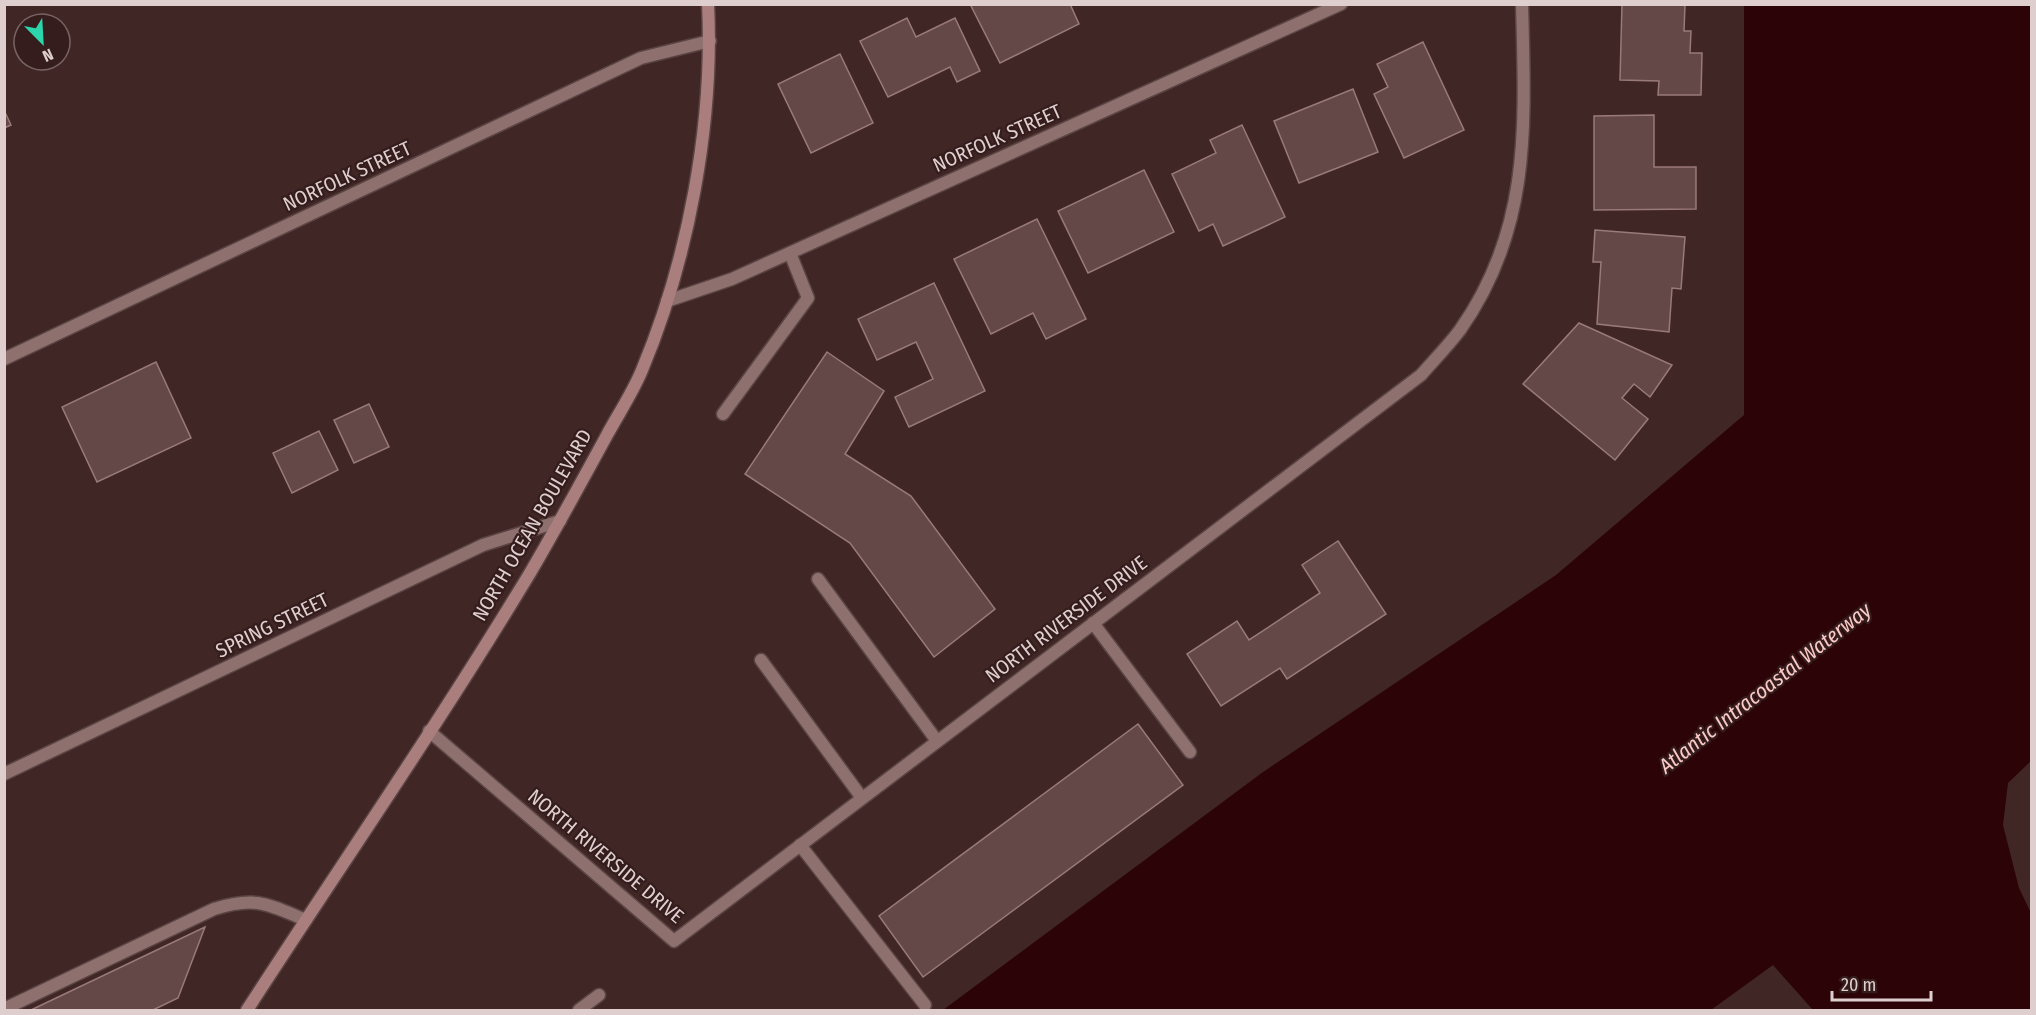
<svg xmlns="http://www.w3.org/2000/svg" width="2036" height="1015" font-family="'Fira Sans Condensed',sans-serif">
  <style>
    .water { fill: #2c0407 }
    .building { fill: #644847; stroke: #987a79; stroke-width: 1.5 }
    .lines { fill: none; stroke-linecap: round; stroke-linejoin: round }
    .lane-casing { stroke: #5a4444; stroke-width: 15 }
    .street-casing { stroke: #5a4444; stroke-width: 15 }
    .secondary-casing { stroke: #5a4444; stroke-width: 15 }
    .lane { stroke: #8e706e; stroke-width: 12 }
    .street { stroke: #8e706e; stroke-width: 12 }
    .secondary { stroke: #aa7e7c; stroke-width: 12 }
    .labels { text-anchor: middle; stroke-width: 4.5; stroke-linejoin: round; paint-order: stroke }
    .street-label { font-size: 20px; fill: #dfcece; stroke: #351d1d }
    .water-label { font-size: 21px; font-style: italic; fill: #fbcac7; stroke: #351d1d }
  </style>
  <rect width="100%" height="100%" fill="#402726"/>
  <polygon class="water" points="1744,5 2031,5 2032,760 2008,783 2003,825 2019,888 2031,913 2031,1010 1813,1010 1773,965 1711,1010 943,1010 1263,772 1556,575 1744,415"/>
  <g class="building">
    <polygon points="970,4 1070,4 1079,24 1000,63"/>
    <polygon points="1622,4 1685,4 1684,31 1691,31 1690,53 1702,53 1701,95 1658,95 1659,81 1620,80"/>
    <polygon points="907,18 916,37 955,18 980,71 957,82 950,67 888,97 860,41"/>
    <polygon points="1423,42 1464,130 1404,158 1374,94 1388,87 1377,64"/>
    <polygon points="840,54 873,123 811,153 778,84"/>
    <polygon points="1353,89 1378,152 1299,183 1274,121"/>
    <polygon points="4,110 11,125 4,128"/>
    <polygon points="1654,115 1654,167 1696,167 1696,209 1594,210 1594,116"/>
    <polygon points="1242,125 1285,217 1223,246 1213,224 1199,231 1172,174 1216,153 1210,140"/>
    <polygon points="1144,170 1174,232 1088,273 1058,211"/>
    <polygon points="1037,219 1086,319 1046,339 1033,313 991,334 954,259"/>
    <polygon points="1595,230 1685,237 1681,289 1672,288 1669,332 1597,324 1601,262 1593,262"/>
    <polygon points="934,283 985,391 909,427 895,397 933,379 916,342 877,360 858,319"/>
    <polygon points="1579,323 1672,365 1650,397 1634,384 1622,398 1648,419 1615,460 1523,384"/>
    <polygon points="827,352 884,391 845,454 911,496 995,609 934,657 850,543 745,474"/>
    <polygon points="156,362 191,438 97,482 62,407"/>
    <polygon points="369,404 389,447 354,463 334,420"/>
    <polygon points="319,431 338,470 292,493 273,453"/>
    <polygon points="1338,541 1386,614 1287,679 1280,668 1221,706 1187,654 1237,621 1249,640 1320,593 1302,565"/>
    <polygon points="1138,724 1183,785 923,977 879,916"/>
    <polygon points="205,927 178,998 153,1010 31,1010"/>
  </g>
  <g class="lines">
    <g class="lane-casing">
      <g id="lane">
        <polyline points="723,414 808,298 790,253"/>
        <polyline points="818,579 937,741"/>
        <polyline points="1093,623 1190,752"/>
        <polyline points="761,660 862,798"/>
        <polyline points="800,845 925,1005"/>
        <path d="M4,1009L214,909C256,896 267,904 306,920"/>
      </g>
    </g>
    <g class="street-casing">
      <g id="street">
        <polyline points="667,301 732,279 1341,4"/>
        <polyline points="4,359 641,58 710,41"/>
        <path d="M429,731L674,941L1421,375C1434,360 1448,346 1460,330C1532,228 1525,123 1522,4"/>
        <polyline points="4,774 483,545 560,521"/>
        <polyline points="579,1010 599,995"/>
      </g>
    </g>
    <g class="secondary-casing">
      <path id="secondary" d="M247,1010C341,865 440,722 530,573C557,527 582,481 607,435C619,413 633,392 642,370C688,260 714,124 708,4"/>
    </g>
    <use href="#lane" class="lane"/>
    <use href="#street" class="street"/>
    <use href="#secondary" class="secondary"/>
  </g>
  <g class="labels">
    <g class="street-label">
      <text transform="translate(997 138) rotate(-24)" y="7">NORFOLK STREET</text>
      <text transform="translate(347 176) rotate(-25)" y="7">NORFOLK STREET</text>
      <text transform="translate(532 525) rotate(-60)" y="7">NORTH OCEAN BOULEVARD</text>
      <text transform="translate(1066 619) rotate(-37)" y="7">NORTH RIVERSIDE DRIVE</text>
      <text transform="translate(272 625) rotate(-26)" y="7">SPRING STREET</text>
      <text transform="translate(606 856) rotate(40)" y="7">NORTH RIVERSIDE DRIVE</text>
    </g>
    <g class="water-label">
      <text transform="translate(1765 688) rotate(-38)" y="7">Atlantic Intracoastal Waterway</text>
    </g>
  </g>
  <rect width="2036" height="1015" fill="none" stroke="#dfcece" stroke-width="12"/>
  <g transform="translate(42 42) rotate(156)"><circle r="28" fill="#351d1d" stroke="#796464" stroke-width="1.5"/>
  <path d="M0-4.5L10 22L0 15L-10 22Z" fill="#2cd5ab"/>
  <text y="-9" font-size="16" font-weight="bold" text-anchor="middle" fill="#dfcece">N</text>
  </g>
  <path d="M1832 991v9h99v-9" fill="none" stroke="#dfcece" stroke-width="3"/>
  <text x="1841" y="991" font-size="18" fill="#dfcece" stroke="#351d1d" stroke-width="4.5" paint-order="stroke">20 m</text>
</svg>
